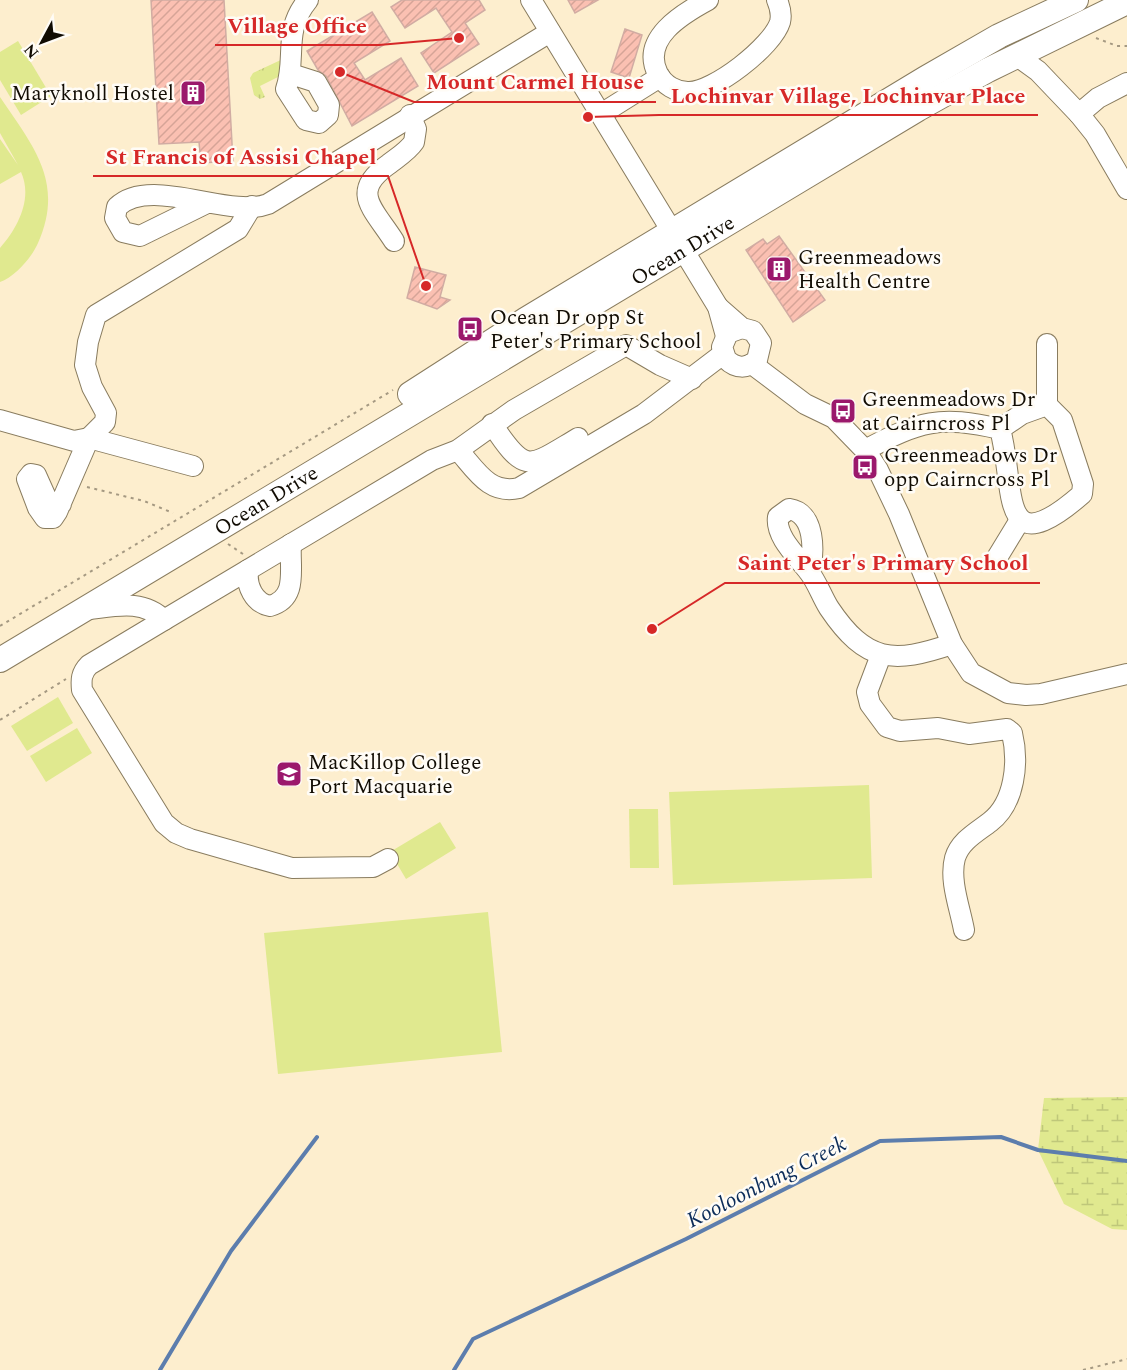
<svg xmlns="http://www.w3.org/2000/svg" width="1127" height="1370" font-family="Spectral,serif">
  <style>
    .grass { fill: url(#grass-tufts) }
    .wetland { fill: url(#wetland-marsh) }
    .pitch { fill: #e0e98f }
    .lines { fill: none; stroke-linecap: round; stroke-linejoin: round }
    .stream { stroke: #5c7dad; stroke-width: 4 }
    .building { fill: url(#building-hatch); stroke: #d1aca3; stroke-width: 1.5 }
    .minor-casing { stroke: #897c5f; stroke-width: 22 }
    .major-casing { stroke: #897c5f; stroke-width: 26 }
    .path { stroke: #a59982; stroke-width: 2; stroke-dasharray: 3 4.5; stroke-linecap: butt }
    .minor { stroke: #fff; stroke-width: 20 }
    .major { stroke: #fff; stroke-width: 24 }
    .labels { text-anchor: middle; stroke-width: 5; stroke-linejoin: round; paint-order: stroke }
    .poi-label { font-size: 21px; fill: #110c03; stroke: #fffcf6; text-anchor: start }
    .street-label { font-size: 21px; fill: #110c03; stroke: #fffcf6 }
    .water-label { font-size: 22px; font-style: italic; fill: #0c2c59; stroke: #fffcf6 }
    .leader { fill: none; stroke: #d62828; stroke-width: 2 }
    .callout-dot { fill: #d62828; stroke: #fffcf6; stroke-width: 2 }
    .callout-label { font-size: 22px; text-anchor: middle; font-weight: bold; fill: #d62828; stroke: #fffcf6; stroke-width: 5; stroke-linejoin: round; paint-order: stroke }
  </style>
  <defs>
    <pattern id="grass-tufts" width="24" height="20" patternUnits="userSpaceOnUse" patternTransform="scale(1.5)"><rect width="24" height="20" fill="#e0e98f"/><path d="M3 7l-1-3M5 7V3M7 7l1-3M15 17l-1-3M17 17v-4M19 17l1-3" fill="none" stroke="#bfc77a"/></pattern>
    <pattern id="wetland-marsh" width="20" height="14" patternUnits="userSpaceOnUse" patternTransform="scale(1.5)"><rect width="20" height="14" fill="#e0e98f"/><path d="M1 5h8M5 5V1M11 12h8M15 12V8" fill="none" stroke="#bfc77a"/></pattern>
    <pattern id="building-hatch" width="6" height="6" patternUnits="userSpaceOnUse" patternTransform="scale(1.5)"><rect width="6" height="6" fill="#fbc0b2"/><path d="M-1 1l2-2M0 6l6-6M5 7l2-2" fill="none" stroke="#d6a497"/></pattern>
  </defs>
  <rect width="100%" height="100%" fill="#fdeece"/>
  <polygon class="grass" points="285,58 284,87 278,77 260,86 265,97 260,99 254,95 250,78 253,73"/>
  <polygon class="wetland" points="1127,1097 1127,1230 1112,1229 1064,1204 1038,1150 1044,1098"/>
  <g class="pitch">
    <polygon points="18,41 51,96 21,115 0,80 0,52"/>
    <path d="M0,97C33,146 65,182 38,243C32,257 15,277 0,282V248C18,228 33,198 21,172L0,184V139L18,165L0,133Z"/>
    <polygon points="58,697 73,723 27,751 11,726"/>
    <polygon points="77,728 92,753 46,782 30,756"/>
    <polygon points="869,785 872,878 673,885 669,792"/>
    <polygon points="629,809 658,809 659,868 630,868"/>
    <polygon points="440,822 456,848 406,879 390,852"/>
    <polygon points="488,912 502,1052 278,1074 264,933"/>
  </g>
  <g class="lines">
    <g class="stream">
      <polyline points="160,1370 231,1251 317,1137"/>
      <polyline points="454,1370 473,1339 686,1239 880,1141 1001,1137 1038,1150 1127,1161"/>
    </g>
  </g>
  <g class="building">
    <polygon points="151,0 224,0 233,161 201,163 199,142 159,144"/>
    <polygon points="402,0 479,0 485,10 465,23 479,44 434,73 421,53 452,32 436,8 405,28 391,7"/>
    <polygon points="568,0 598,0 575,13"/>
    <polygon points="372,12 390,41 354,63 365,80 401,58 418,86 352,126 326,76 318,70 307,51"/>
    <polygon points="625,29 642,35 629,78 611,72"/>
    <polygon points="779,236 825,300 793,322 746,250 763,239 767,244"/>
    <polygon points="415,267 446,275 440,297 450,300 437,309 407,298"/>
  </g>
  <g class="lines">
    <g class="minor-casing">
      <g id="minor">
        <polyline points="531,0 718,307 726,336"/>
        <path d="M708,0C682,14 640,39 658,74C664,85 676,92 688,92C713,93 773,46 780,22C782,14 780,7 777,0"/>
        <polyline points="1017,56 1038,71 1079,114 1095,134 1127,189"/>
        <path d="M291,74L316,82L329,105L328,115L319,123L306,120L286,89C297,58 282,31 308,0"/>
        <polyline points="601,114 660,77"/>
        <polyline points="1079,114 1098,98 1127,83"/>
        <path d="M205,204L140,236L123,232L115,218L117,207C150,175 229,219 268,204L550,32"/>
        <path d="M394,241C373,208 349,192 389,164C398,157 408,151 414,142L416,129L410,115"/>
        <path d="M718,307L742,328L753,331L761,343L757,360C747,369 736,369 726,359L722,347L728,333L742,328"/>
        <polyline points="752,364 805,404 834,418 865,450 878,470 899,514 952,644 971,673 1008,693 1026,695 1041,694 1127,674"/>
        <polyline points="1047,405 1047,344"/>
        <polyline points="0,420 74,441 89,438 193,466"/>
        <path d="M492,424C526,476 529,467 578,438"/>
        <path d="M458,450C476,470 489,495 519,488L644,414L723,354"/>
        <path d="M865,450C920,421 939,415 1000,429L1022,414L1047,405L1062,420L1083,484L1082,494C997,568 1016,486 1000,429"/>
        <polyline points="61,504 49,504 36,475 31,474 27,479 38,508 45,518 53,518 57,512 89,438 105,422 106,413 92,387 85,365 88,342 96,315 238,229 252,206"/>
        <polyline points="995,561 1020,520"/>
        <path d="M248,570C246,586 254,603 270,606C299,598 289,568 291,544"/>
        <path d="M810,573C814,552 816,513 789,509L778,517C775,537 798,557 809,572C817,582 822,597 829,608C866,663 893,664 952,644"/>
        <path d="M89,609C116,606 143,599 164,620L432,460L458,450L514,410L626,345L660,365L692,379"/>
        <path d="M164,620L89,665C81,673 81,680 82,690L164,823L176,833L190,839L292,868L373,867L388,859"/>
        <path d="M881,655L867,692L870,704L887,727L900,731L938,728L969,734L1007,729L1012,733C1019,762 1015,803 990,822C977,832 960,841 955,858C949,880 960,908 964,930"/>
      </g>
    </g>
    <g class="major-casing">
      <g id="major">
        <polyline points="410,394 525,320 926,78 999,36 1076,0"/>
        <path id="s1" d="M0,660L918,109L988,70L1127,2"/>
      </g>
    </g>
    <g class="path">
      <polyline points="1096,38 1117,46 1127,46"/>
      <polyline points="87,487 144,501 173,513"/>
      <polyline points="228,544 243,554"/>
      <polyline points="0,626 393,390"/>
      <polyline points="0,720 66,679"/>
      <polyline points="1083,1370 1127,1359"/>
    </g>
    <use href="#minor" class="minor"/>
    <use href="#major" class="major"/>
  </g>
  <defs>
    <g id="building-square" transform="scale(1.35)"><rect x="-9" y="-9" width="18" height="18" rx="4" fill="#9b186c" stroke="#fffcf6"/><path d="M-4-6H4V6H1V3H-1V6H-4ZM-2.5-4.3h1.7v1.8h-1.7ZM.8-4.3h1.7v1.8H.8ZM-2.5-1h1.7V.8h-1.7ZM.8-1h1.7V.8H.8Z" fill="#fff"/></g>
    <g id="bus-square" transform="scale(1.35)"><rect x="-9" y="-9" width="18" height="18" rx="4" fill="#9b186c" stroke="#fffcf6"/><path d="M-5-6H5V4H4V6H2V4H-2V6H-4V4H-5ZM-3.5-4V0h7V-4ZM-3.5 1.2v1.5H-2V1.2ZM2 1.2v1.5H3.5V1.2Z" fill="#fff"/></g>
    <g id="school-square" transform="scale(1.35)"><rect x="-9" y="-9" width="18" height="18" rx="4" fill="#9b186c" stroke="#fffcf6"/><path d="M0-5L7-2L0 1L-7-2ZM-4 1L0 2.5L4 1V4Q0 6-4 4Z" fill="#fff"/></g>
  </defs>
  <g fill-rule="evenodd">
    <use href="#building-square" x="193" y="93"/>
    <use href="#building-square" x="779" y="269"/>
    <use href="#bus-square" x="470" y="329"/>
    <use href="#bus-square" x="843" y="411"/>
    <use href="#bus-square" x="865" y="467"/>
    <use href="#school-square" x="289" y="774"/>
  </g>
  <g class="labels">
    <g class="poi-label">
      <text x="174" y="100" text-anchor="end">Maryknoll Hostel</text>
      <text x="798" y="264">Greenmeadows<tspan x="798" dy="24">Health Centre</tspan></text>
      <text x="490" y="324">Ocean Dr opp St<tspan x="490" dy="24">Peter's Primary School</tspan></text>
      <text x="862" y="406">Greenmeadows Dr<tspan x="862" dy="24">at Cairncross Pl</tspan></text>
      <text x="884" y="462">Greenmeadows Dr<tspan x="884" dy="24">opp Cairncross Pl</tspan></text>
      <text x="308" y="769">MacKillop College<tspan x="308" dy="24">Port Macquarie</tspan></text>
    </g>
    <g class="street-label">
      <text dy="7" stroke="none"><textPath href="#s1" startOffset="796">Ocean Drive</textPath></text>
      <text dy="7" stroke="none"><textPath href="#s1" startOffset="310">Ocean Drive</textPath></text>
    </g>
    <g class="water-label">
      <text transform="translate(766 1181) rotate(-27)" y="8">Kooloonbung Creek</text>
    </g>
  </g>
  <path class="leader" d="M459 38L379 45H215M340 72L414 102H656M588 117L659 115H1038M426 286L388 176H93M652 629L725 583H1040"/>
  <g class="callout-dot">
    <circle cx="459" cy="38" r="6"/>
    <circle cx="340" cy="72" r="6"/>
    <circle cx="588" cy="117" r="6"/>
    <circle cx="426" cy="286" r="6"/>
    <circle cx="652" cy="629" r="6"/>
  </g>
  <g class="callout-label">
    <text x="297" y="33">Village Office</text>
    <text x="535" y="89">Mount Carmel House</text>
    <text x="848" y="103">Lochinvar Village, Lochinvar Place</text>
    <text x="241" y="164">St Francis of Assisi Chapel</text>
    <text x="883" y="570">Saint Peter's Primary School</text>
  </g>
  <g transform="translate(42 42) rotate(229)" stroke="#fffcf6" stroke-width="4.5" paint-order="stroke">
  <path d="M0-4.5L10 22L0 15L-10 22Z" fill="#110c03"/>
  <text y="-9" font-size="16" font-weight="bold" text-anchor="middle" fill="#110c03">N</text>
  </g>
</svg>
